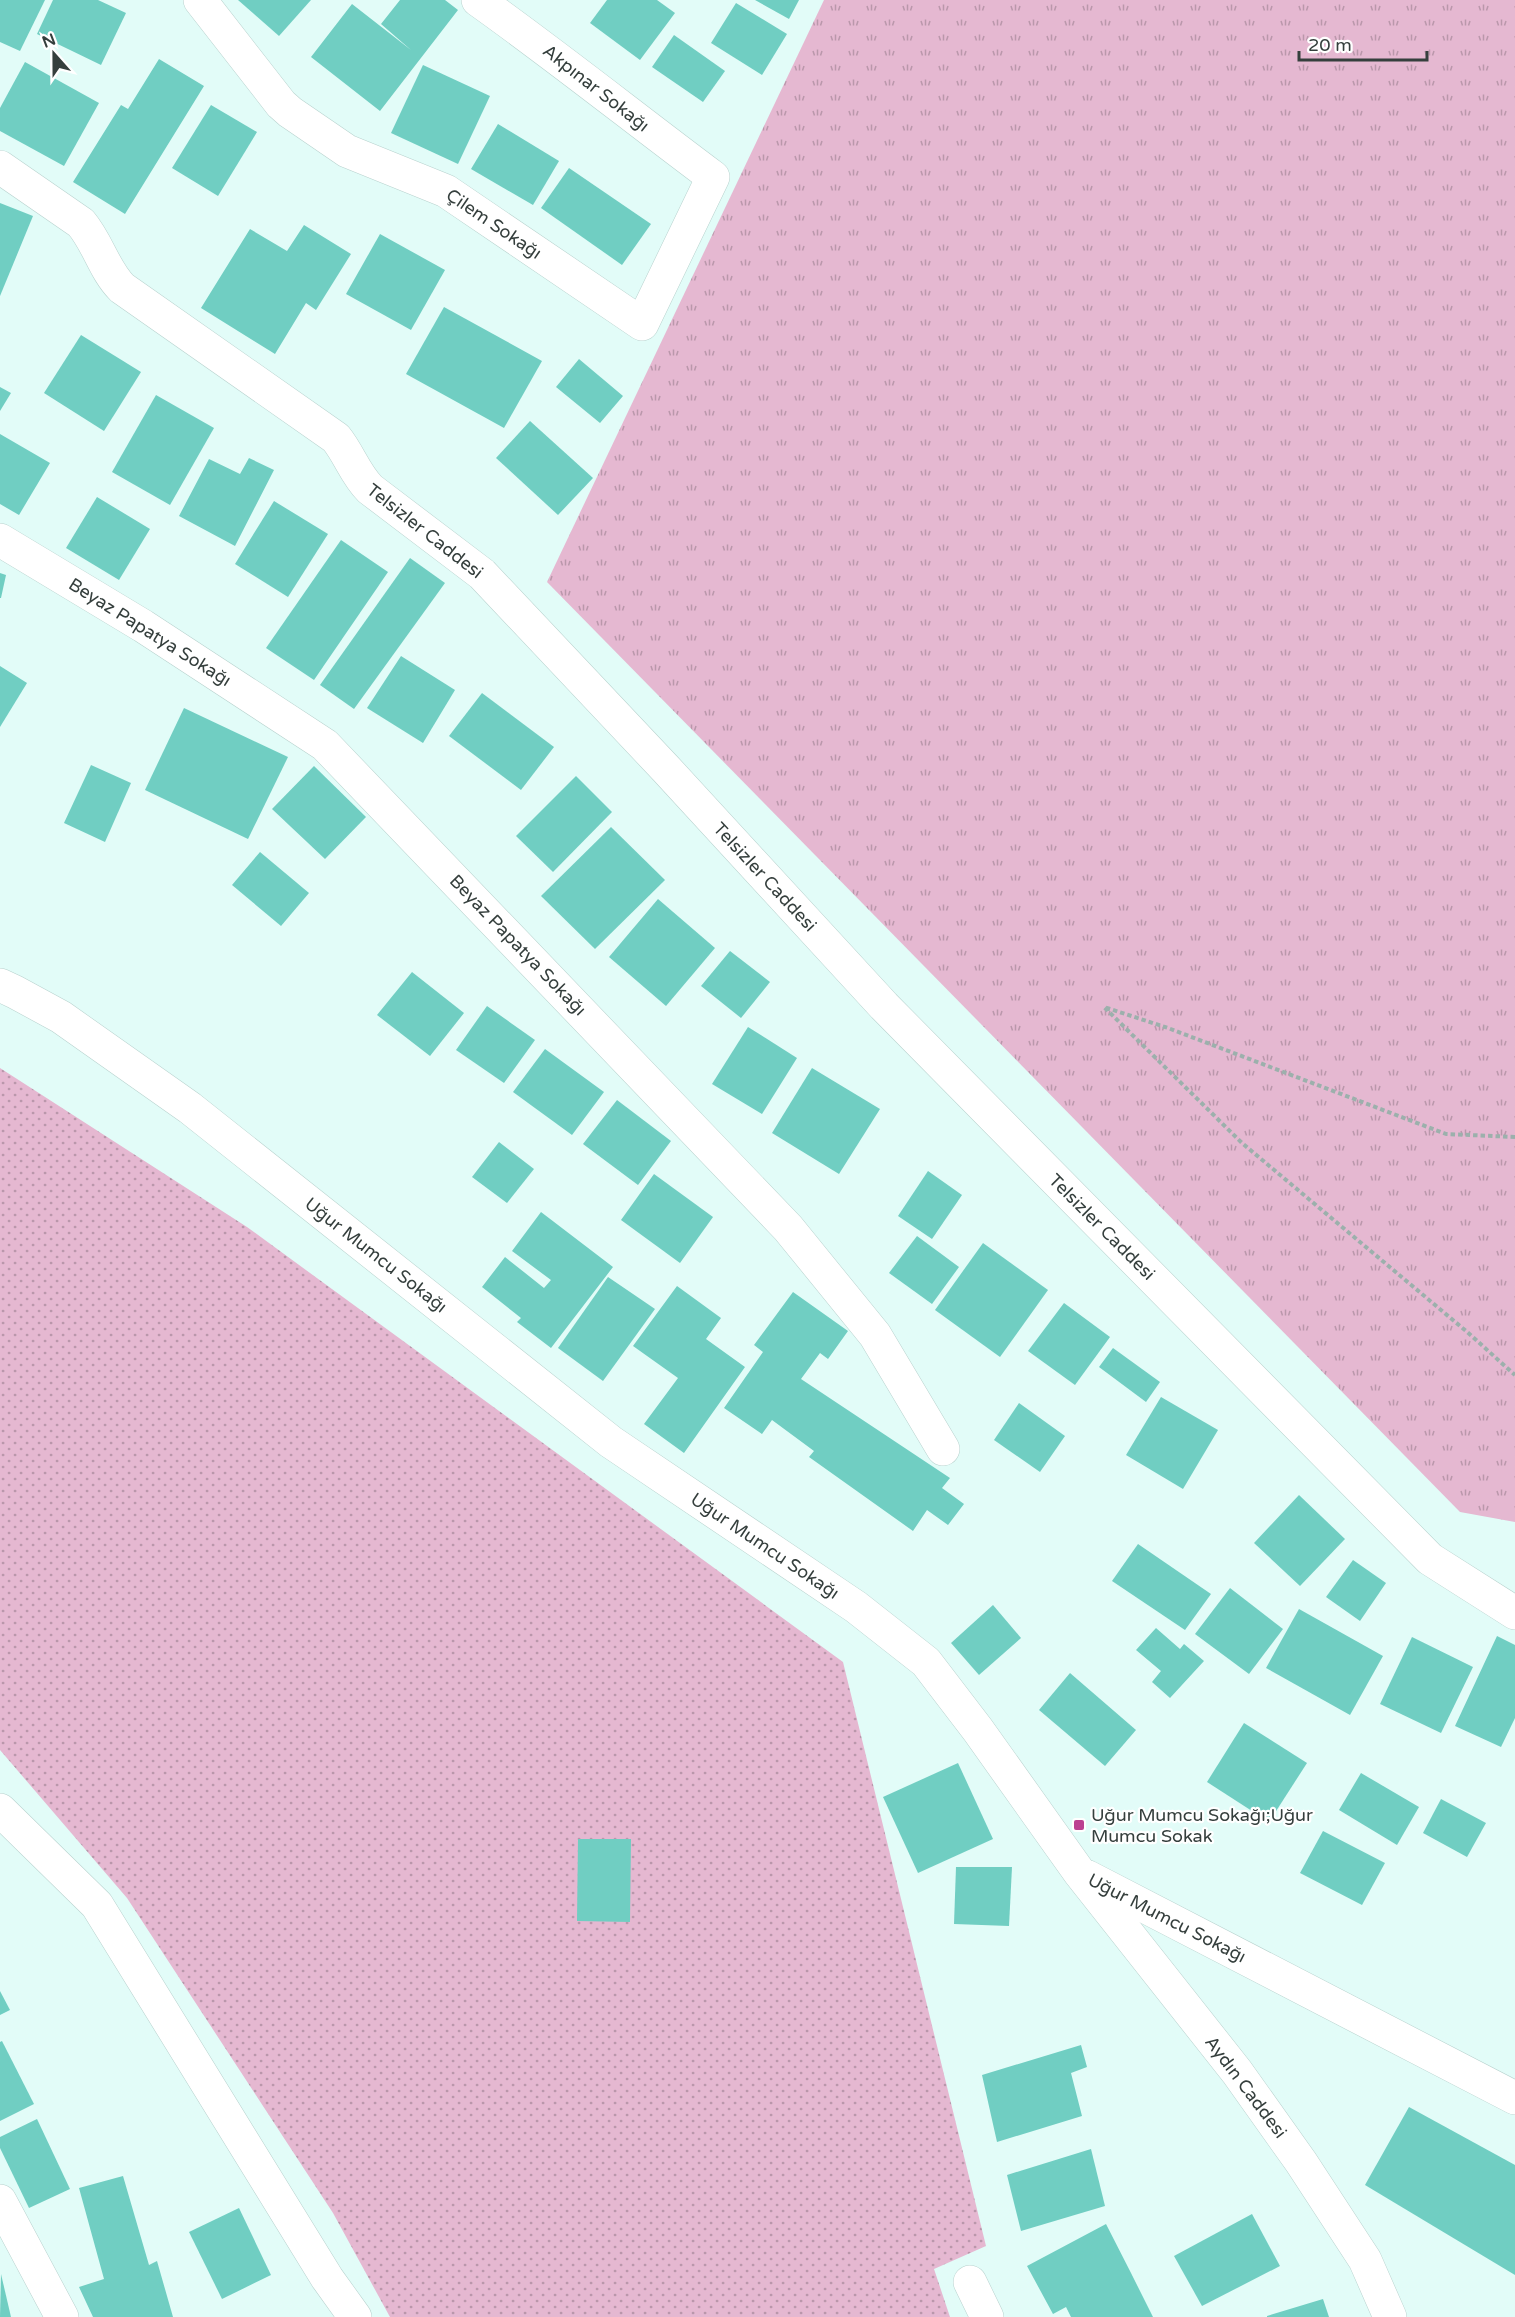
<svg xmlns="http://www.w3.org/2000/svg" width="1515" height="2317" font-family="'Varela Round',sans-serif">
  <style>
    .grass { fill: url(#grass-tufts) }
    .park { fill: url(#park-dots) }
    .building { fill: #70cec2 }
    .lines { fill: none; stroke-linecap: round; stroke-linejoin: round }
    .minor-casing { stroke: #b8d2ce; stroke-width: 34 }
    .tertiary-casing { stroke: #b8d2ce; stroke-width: 34 }
    .path { stroke: #9cb0ac; stroke-width: 4; stroke-dasharray: 4.5 3; stroke-linecap: butt }
    .minor { stroke: #fff; stroke-width: 33 }
    .tertiary { stroke: #fff; stroke-width: 33 }
    .poi-dot { fill: #bb4091; stroke: #fff; stroke-width: 2 }
    .labels { text-anchor: middle; stroke-width: 4.5; stroke-linejoin: round; paint-order: stroke }
    .street-label { font-size: 18px; fill: #353f3d; stroke: #fff }
    .poi-label { font-size: 18px; fill: #353f3d; stroke: #fff; text-anchor: start }
  </style>
  <defs>
    <pattern id="grass-tufts" width="24" height="20" patternUnits="userSpaceOnUse" patternTransform="scale(1.5)"><rect width="24" height="20" fill="#e5b8d1"/><path d="M3 7l-1-3M5 7V3M7 7l1-3M15 17l-1-3M17 17v-4M19 17l1-3" fill="none" stroke="#ba97ab"/></pattern>
    <pattern id="park-dots" width="8" height="8" patternUnits="userSpaceOnUse" patternTransform="scale(1.5)"><rect width="8" height="8" fill="#e5b8d1"/><path d="M2 2h.1M6 6h.1" fill="none" stroke="#ba97ab" stroke-width="1.8" stroke-linecap="round"/></pattern>
  </defs>
  <rect width="100%" height="100%" fill="#e2fcf8"/>
  <polygon class="grass" points="824,0 1515,0 1515,1522 1460,1512 547,582"/>
  <polygon class="park" points="0,1068 247,1227 843,1662 986,2246 934,2269 950,2317 390,2317 333,2213 127,1898 0,1750"/>
  <g class="building">
    <polygon points="0,0 45,0 20,51 0,42"/>
    <polygon points="53,0 98,0 126,13 101,65 37,34"/>
    <polygon points="238,0 311,0 279,36"/>
    <polygon points="400,0 445,0 458,10 380,111 311,57 352,4 411,50 381,24"/>
    <polygon points="607,0 657,0 675,13 640,60 590,23"/>
    <polygon points="755,0 799,0 789,19"/>
    <polygon points="736,3 787,34 762,75 711,43"/>
    <polygon points="674,35 725,71 703,102 652,67"/>
    <polygon points="159,59 204,86 125,214 73,182 121,105 128,109"/>
    <polygon points="25,62 99,103 64,166 0,131 0,108"/>
    <polygon points="423,65 490,96 458,164 391,133"/>
    <polygon points="211,105 257,132 218,196 172,168"/>
    <polygon points="498,124 559,161 533,205 471,169"/>
    <polygon points="569,168 651,224 622,265 541,208"/>
    <polygon points="0,203 33,216 0,296"/>
    <polygon points="304,225 351,254 316,310 306,303 275,354 201,308 250,229 287,251"/>
    <polygon points="380,234 445,270 411,330 346,294"/>
    <polygon points="444,307 542,361 504,428 406,374"/>
    <polygon points="81,335 141,372 104,431 44,393"/>
    <polygon points="579,359 623,396 600,423 556,387"/>
    <polygon points="0,387 11,393 0,411"/>
    <polygon points="156,395 214,428 170,505 112,472"/>
    <polygon points="530,421 593,478 558,515 496,458"/>
    <polygon points="0,434 50,463 19,515 0,504"/>
    <polygon points="249,458 274,470 235,546 179,516 209,459 240,474"/>
    <polygon points="97,497 150,529 119,580 66,548"/>
    <polygon points="274,501 328,534 288,597 235,564"/>
    <polygon points="341,540 388,572 314,680 266,648"/>
    <polygon points="410,558 445,583 354,709 320,685"/>
    <polygon points="0,573 6,575 1,598 0,598"/>
    <polygon points="401,656 455,690 423,743 367,708"/>
    <polygon points="0,666 27,683 0,727"/>
    <polygon points="482,693 554,747 521,790 449,736"/>
    <polygon points="184,708 288,757 248,839 145,790"/>
    <polygon points="91,765 131,783 105,842 64,823"/>
    <polygon points="314,766 366,817 325,859 272,809"/>
    <polygon points="576,776 612,812 553,872 516,836"/>
    <polygon points="611,827 665,880 595,949 541,896"/>
    <polygon points="260,852 309,893 281,926 232,885"/>
    <polygon points="658,899 715,948 666,1006 609,957"/>
    <polygon points="730,951 770,982 741,1018 701,986"/>
    <polygon points="412,972 464,1013 430,1056 377,1015"/>
    <polygon points="487,1006 535,1040 504,1083 456,1050"/>
    <polygon points="748,1027 797,1058 762,1114 712,1084"/>
    <polygon points="545,1049 604,1092 572,1135 513,1092"/>
    <polygon points="812,1068 880,1109 839,1174 772,1133"/>
    <polygon points="617,1100 671,1141 638,1185 583,1144"/>
    <polygon points="499,1142 534,1169 507,1203 472,1177"/>
    <polygon points="928,1171 962,1195 932,1239 898,1216"/>
    <polygon points="654,1174 713,1217 680,1263 621,1220"/>
    <polygon points="541,1212 613,1267 551,1348 517,1322 521,1318 482,1287 505,1257 544,1288 551,1280 512,1251"/>
    <polygon points="917,1236 959,1267 932,1304 889,1273"/>
    <polygon points="983,1243 1048,1290 1000,1357 935,1310"/>
    <polygon points="608,1277 655,1309 603,1381 558,1348"/>
    <polygon points="677,1286 721,1318 706,1339 745,1367 684,1453 644,1424 678,1378 633,1346"/>
    <polygon points="793,1292 848,1331 828,1359 820,1353 801,1379 950,1478 942,1488 964,1504 948,1525 927,1510 913,1531 809,1457 814,1451 772,1420 762,1434 724,1408 763,1352 754,1345"/>
    <polygon points="1064,1303 1110,1337 1075,1385 1028,1351"/>
    <polygon points="1113,1348 1160,1382 1146,1402 1099,1367"/>
    <polygon points="1161,1397 1218,1430 1183,1489 1126,1455"/>
    <polygon points="1019,1403 1065,1436 1040,1472 994,1440"/>
    <polygon points="1299,1495 1345,1539 1300,1586 1254,1543"/>
    <polygon points="1138,1544 1211,1594 1185,1630 1112,1581"/>
    <polygon points="1353,1560 1386,1583 1360,1621 1326,1597"/>
    <polygon points="1230,1588 1283,1629 1249,1674 1195,1634"/>
    <polygon points="993,1605 1021,1638 979,1675 951,1643"/>
    <polygon points="1299,1609 1383,1656 1350,1715 1266,1668"/>
    <polygon points="1156,1628 1180,1649 1184,1644 1204,1661 1170,1698 1152,1682 1161,1671 1136,1650"/>
    <polygon points="1497,1636 1515,1645 1515,1718 1501,1747 1455,1726"/>
    <polygon points="1412,1637 1473,1667 1441,1733 1380,1704"/>
    <polygon points="1070,1673 1136,1730 1105,1766 1039,1710"/>
    <polygon points="1244,1723 1307,1763 1269,1822 1207,1782"/>
    <polygon points="958,1763 993,1839 918,1873 883,1797"/>
    <polygon points="1361,1773 1419,1807 1397,1845 1339,1810"/>
    <polygon points="1441,1799 1486,1823 1467,1857 1423,1833"/>
    <polygon points="1323,1831 1385,1863 1362,1905 1300,1873"/>
    <polygon points="578,1839 631,1839 630,1922 577,1921"/>
    <polygon points="956,1867 1012,1867 1009,1926 954,1924"/>
    <polygon points="0,1991 10,2010 0,2015"/>
    <polygon points="2,2041 34,2104 0,2121 0,2042"/>
    <polygon points="1081,2045 1087,2067 1071,2073 1082,2116 997,2142 982,2075"/>
    <polygon points="1409,2107 1515,2165 1515,2275 1365,2185"/>
    <polygon points="37,2119 70,2189 29,2208 0,2148 0,2137"/>
    <polygon points="1091,2149 1105,2206 1021,2231 1007,2175"/>
    <polygon points="123,2176 149,2265 157,2261 173,2317 93,2317 79,2287 104,2279 79,2188"/>
    <polygon points="239,2208 271,2275 222,2299 189,2232"/>
    <polygon points="1252,2214 1280,2266 1202,2306 1174,2256"/>
    <polygon points="1106,2224 1131,2273 1153,2317 1071,2317 1066,2307 1053,2314 1027,2266"/>
    <polygon points="1,2274 11,2317 0,2317"/>
    <polygon points="1323,2299 1329,2317 1267,2317 1267,2316"/>
  </g>
  <g class="lines">
    <g class="minor-casing">
      <g id="minor">
        <path d="M200,0L281,104L290,112L347,151L446,191L642,324L713,177C634,118 558,57 478,0"/>
        <polyline points="0,540 143,626 325,745 788,1228 875,1335 943,1449"/>
        <polyline points="0,985 15,992 61,1017 190,1108 611,1442 856,1607 926,1662 978,1730 1079,1872 1237,2072 1301,2162 1365,2260 1390,2317"/>
        <polyline points="0,1810 97,1905 327,2278 355,2317"/>
        <polyline points="1088,1877 1515,2098"/>
        <polyline points="0,2201 62,2317"/>
        <polyline points="970,2282 987,2317"/>
      </g>
    </g>
    <g class="tertiary-casing">
      <path id="tertiary" d="M0,167L81,223C98,243 104,270 122,288L336,438C349,454 355,474 370,489L482,574L666,769L884,1006L1430,1559L1515,1613"/>
    </g>
    <polyline class="path" points="1515,1137 1446,1134 1168,1028 1104,1007 1242,1143 1466,1331 1515,1375"/>
    <use href="#minor" class="minor"/>
    <use href="#tertiary" class="tertiary"/>
  </g>
  <rect class="poi-dot" x="1073" y="1819" width="12" height="12" rx="3"/>
  <g class="labels">
    <g class="street-label">
      <text transform="translate(596 88) rotate(38)" y="6">Akpınar Sokağı</text>
      <text transform="translate(494 224) rotate(34)" y="6">Çilem Sokağı</text>
      <text transform="translate(425 531) rotate(38)" y="6">Telsizler Caddesi</text>
      <text transform="translate(150 632) rotate(32)" y="6">Beyaz Papatya Sokağı</text>
      <text transform="translate(765 877) rotate(47)" y="6">Telsizler Caddesi</text>
      <text transform="translate(518 945) rotate(46)" y="6">Beyaz Papatya Sokağı</text>
      <text transform="translate(1102 1227) rotate(45)" y="6">Telsizler Caddesi</text>
      <text transform="translate(376 1255) rotate(38)" y="6">Uğur Mumcu Sokağı</text>
      <text transform="translate(765 1546) rotate(34)" y="6">Uğur Mumcu Sokağı</text>
      <text transform="translate(1167 1918) rotate(27)" y="6">Uğur Mumcu Sokağı</text>
      <text transform="translate(1246 2087) rotate(53)" y="6">Aydın Caddesi</text>
    </g>
    <g class="poi-label">
      <text x="1091" y="1821">Uğur Mumcu Sokağı;Uğur<tspan x="1091" dy="21">Mumcu Sokak</tspan></text>
    </g>
  </g>
  <g transform="translate(54 54) rotate(339)" stroke="#ffffff" stroke-width="4.5" paint-order="stroke">
  <path d="M0-4.5L10 22L0 15L-10 22Z" fill="#353f3d"/>
  <text y="-9" font-size="16" font-weight="bold" text-anchor="middle" fill="#353f3d">N</text>
  </g>
  <path d="M1299 51v9h128v-9" fill="none" stroke="#353f3d" stroke-width="3"/>
  <text x="1308" y="51" font-size="18" fill="#353f3d" stroke="#ffffff" stroke-width="4.5" paint-order="stroke">20 m</text>
</svg>
